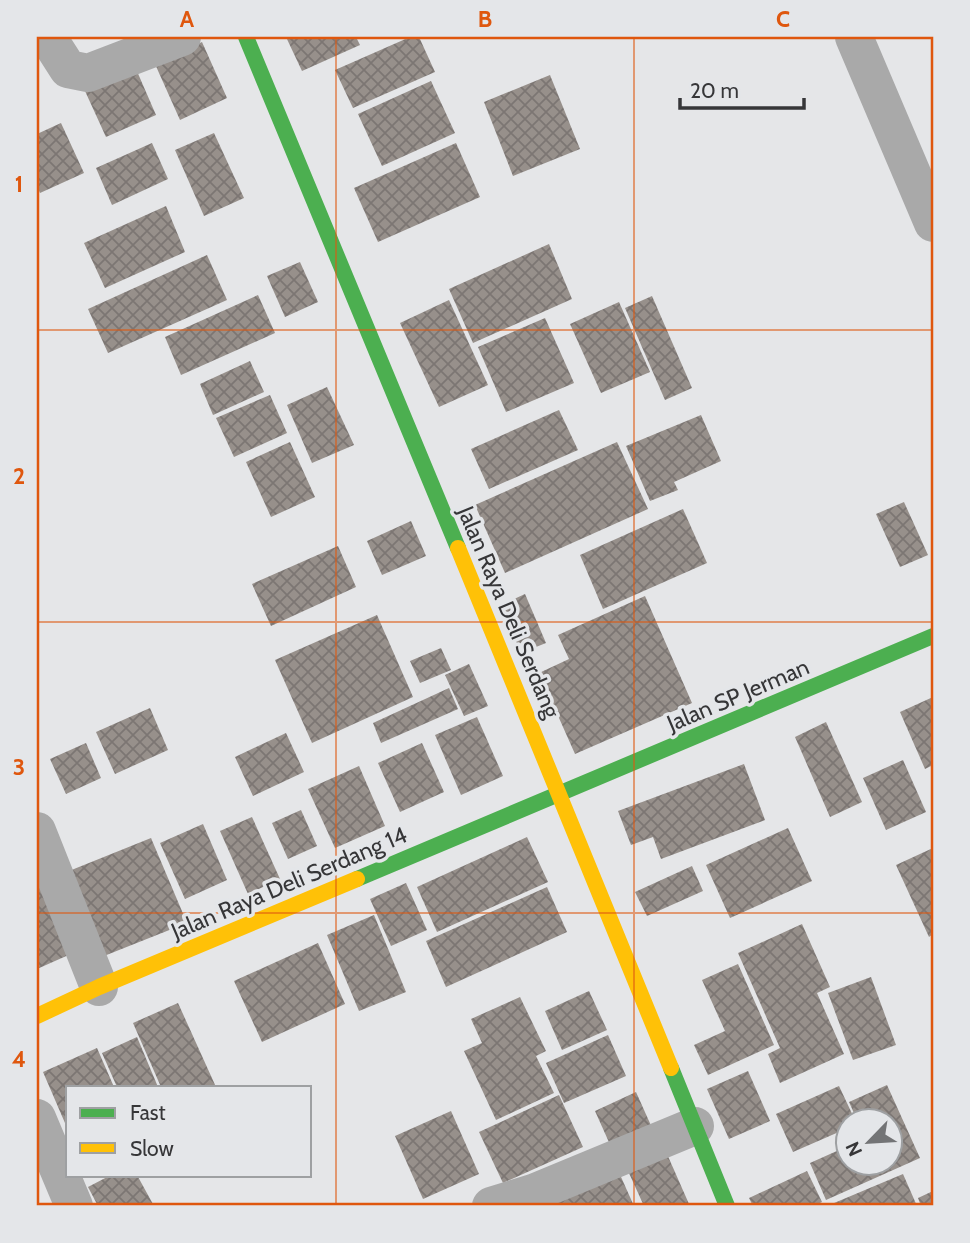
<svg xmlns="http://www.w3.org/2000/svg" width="970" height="1243" font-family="Cabin,sans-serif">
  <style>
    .building { fill: url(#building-cross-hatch) }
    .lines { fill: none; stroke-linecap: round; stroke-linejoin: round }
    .street { stroke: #a9a9a9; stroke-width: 38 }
    .fast { stroke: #4caf50; stroke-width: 16 }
    .slow { stroke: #ffc107; stroke-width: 16 }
    .grid { fill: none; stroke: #df570e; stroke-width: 2; stroke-opacity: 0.55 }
    .labels { text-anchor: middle; stroke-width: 7; stroke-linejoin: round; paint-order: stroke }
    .street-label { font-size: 23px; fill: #363638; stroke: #e4e6e9 }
    .neatline { fill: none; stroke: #df570e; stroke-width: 2.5 }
    .grid-label { font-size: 23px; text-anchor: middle; font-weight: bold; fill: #df570e }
  </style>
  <defs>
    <pattern id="building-cross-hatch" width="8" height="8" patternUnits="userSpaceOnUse" patternTransform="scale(1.75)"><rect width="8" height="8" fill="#97908b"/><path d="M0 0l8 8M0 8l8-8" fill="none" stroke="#7c7673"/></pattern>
  </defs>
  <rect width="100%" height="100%" fill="#e5e6e8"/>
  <g class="building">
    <polygon points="286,37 356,37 360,45 302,71"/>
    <polygon points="410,37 419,37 435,72 353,108 335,70"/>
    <polygon points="202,42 227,98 180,120 155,64"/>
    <polygon points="136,69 156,115 106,137 85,91"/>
    <polygon points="550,75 580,149 513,176 484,102"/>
    <polygon points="431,81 455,133 382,166 358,114"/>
    <polygon points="61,123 84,173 40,193 37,186 37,134"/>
    <polygon points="214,133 244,198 204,216 175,150"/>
    <polygon points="152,143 168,179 112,205 96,168"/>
    <polygon points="456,143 480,197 378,242 354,188"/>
    <polygon points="166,206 185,252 105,288 84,243"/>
    <polygon points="549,244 572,299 473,343 449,289"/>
    <polygon points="207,255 227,300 108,353 88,309"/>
    <polygon points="300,262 318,302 285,317 267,276"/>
    <polygon points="258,295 275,333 181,375 165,337"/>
    <polygon points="652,296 692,388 665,400 625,308"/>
    <polygon points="449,300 488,385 439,407 400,323"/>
    <polygon points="619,302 650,372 601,393 570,324"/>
    <polygon points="545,318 574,383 506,412 478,347"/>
    <polygon points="250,361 264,392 213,415 200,384"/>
    <polygon points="327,387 354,445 312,463 287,405"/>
    <polygon points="270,395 287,433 234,457 216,418"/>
    <polygon points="559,410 578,450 489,489 471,449"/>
    <polygon points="701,415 721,461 674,482 678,490 650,501 626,446"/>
    <polygon points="290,442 315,497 271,517 246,462"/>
    <polygon points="617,442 648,509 505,573 475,505"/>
    <polygon points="904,502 928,555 900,567 876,514"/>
    <polygon points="683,509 707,563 603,609 580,555"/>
    <polygon points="411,521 426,556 382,575 367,541"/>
    <polygon points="338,546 356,587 271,626 252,584"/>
    <polygon points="525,594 546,643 521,653 501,605"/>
    <polygon points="645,596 692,703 575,754 539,673 569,659 558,635"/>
    <polygon points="377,615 413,697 312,743 275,660"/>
    <polygon points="441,648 451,670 420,683 410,661"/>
    <polygon points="469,664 488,706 464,716 445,675"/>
    <polygon points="449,688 458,709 381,743 373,723"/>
    <polygon points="933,697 933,765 925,769 900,712"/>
    <polygon points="150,708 168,750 115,774 96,732"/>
    <polygon points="477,717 503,776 461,795 435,735"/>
    <polygon points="826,722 862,802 830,817 795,737"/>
    <polygon points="286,733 304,772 253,796 235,757"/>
    <polygon points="86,743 101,778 66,794 50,759"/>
    <polygon points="422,743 444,792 400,812 378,763"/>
    <polygon points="903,760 926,812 886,830 863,778"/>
    <polygon points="744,764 765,820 661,859 653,837 631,845 618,811"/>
    <polygon points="359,766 385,826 335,848 308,789"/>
    <polygon points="301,810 317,846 288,859 272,823"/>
    <polygon points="252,817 280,879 248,894 220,831"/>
    <polygon points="203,824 227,880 185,899 160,843"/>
    <polygon points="788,828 812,881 730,918 706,865"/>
    <polygon points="527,837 548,882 437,932 417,887"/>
    <polygon points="151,838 187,923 104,956 69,871"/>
    <polygon points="933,848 933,934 929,937 896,865"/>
    <polygon points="692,866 703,891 647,916 635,892"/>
    <polygon points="37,876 73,953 37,969"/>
    <polygon points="406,883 427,930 391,946 370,899"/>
    <polygon points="547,887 567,932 446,987 426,941"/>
    <polygon points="374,915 406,992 359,1011 327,935"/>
    <polygon points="802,924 830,987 817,993 844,1054 780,1083 768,1054 780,1048 738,953"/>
    <polygon points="318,943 345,1004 262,1042 234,981"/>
    <polygon points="738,964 774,1045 708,1075 694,1045 725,1031 702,980"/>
    <polygon points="871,977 896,1045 853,1060 828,993"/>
    <polygon points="589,991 607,1030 562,1050 545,1011"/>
    <polygon points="520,997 546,1051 536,1056 554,1093 496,1120 464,1051 482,1043 471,1019"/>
    <polygon points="178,1003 216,1087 161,1087 133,1023"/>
    <polygon points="608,1035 626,1076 564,1103 546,1063"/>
    <polygon points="137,1037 158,1087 117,1087 102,1053"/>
    <polygon points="97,1048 114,1087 68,1087 68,1130 43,1072"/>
    <polygon points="748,1071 770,1121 729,1139 707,1089"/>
    <polygon points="887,1085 920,1158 826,1200 810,1163 848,1146 848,1162 890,1162 890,1120 857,1120 849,1102"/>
    <polygon points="839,1086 855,1120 848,1120 848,1128 793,1152 776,1114"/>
    <polygon points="636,1092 653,1130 612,1149 595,1111"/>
    <polygon points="559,1095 583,1147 503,1183 479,1132"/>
    <polygon points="451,1111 479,1174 423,1199 395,1136"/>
    <polygon points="667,1154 689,1204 683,1206 644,1206 628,1171"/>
    <polygon points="617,1168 634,1206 532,1206"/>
    <polygon points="807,1171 822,1202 814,1206 753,1206 749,1198"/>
    <polygon points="903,1174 917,1206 827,1206"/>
    <polygon points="111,1175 137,1175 154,1206 98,1206 88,1187"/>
    <polygon points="933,1191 933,1206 921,1206 918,1198"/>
  </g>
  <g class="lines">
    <g class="street">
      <polyline points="51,37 52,44 68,69 88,73 182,37"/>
      <polyline points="854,37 933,223"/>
      <polyline points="37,831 99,987"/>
      <polyline points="37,1118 74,1206"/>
      <polyline points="491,1206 533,1193 695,1126"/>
    </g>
    <g class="fast">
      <polyline points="246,37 458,548"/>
      <polyline points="357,879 933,636"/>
      <polyline points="671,1068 727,1206"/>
    </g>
    <g class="slow">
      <polyline points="458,548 671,1068"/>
      <polyline points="37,1016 99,987 357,879"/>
    </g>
  </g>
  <path class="grid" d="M336,37V1206M634,37V1206M37,330H933M37,622H933M37,913H933"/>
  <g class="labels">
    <g class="street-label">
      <text transform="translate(509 612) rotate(67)" y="8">Jalan Raya Deli Serdang</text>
      <text transform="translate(738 695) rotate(-23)" y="8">Jalan SP Jerman</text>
      <text transform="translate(289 883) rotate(-23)" y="8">Jalan Raya Deli Serdang 14</text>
    </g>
  </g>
  <rect width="970" height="1243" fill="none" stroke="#e4e6e9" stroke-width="77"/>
  <rect x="66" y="1086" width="245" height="91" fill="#e4e6e9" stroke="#9ea0a2" stroke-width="2"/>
  <rect x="80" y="1108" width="35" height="10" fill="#4caf50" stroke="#9ea0a2" stroke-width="2"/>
  <text x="130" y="1120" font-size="21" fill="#363638">Fast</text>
  <rect x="80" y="1143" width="35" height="10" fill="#ffc107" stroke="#9ea0a2" stroke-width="2"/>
  <text x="130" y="1156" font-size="21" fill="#363638">Slow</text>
  <g transform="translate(869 1142) rotate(245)"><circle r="33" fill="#e4e6e9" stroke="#9ea0a2" stroke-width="2"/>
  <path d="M0-5L12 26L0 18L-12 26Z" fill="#737476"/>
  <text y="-10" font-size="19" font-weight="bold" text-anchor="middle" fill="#363638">N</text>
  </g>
  <path d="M680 98v10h124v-10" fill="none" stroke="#363638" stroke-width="3.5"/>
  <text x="690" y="98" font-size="21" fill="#363638" stroke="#e4e6e9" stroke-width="5" paint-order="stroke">20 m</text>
  <rect x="38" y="38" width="894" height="1166" class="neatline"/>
  <g class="grid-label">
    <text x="187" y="27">A</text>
    <text x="485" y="27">B</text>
    <text x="783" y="27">C</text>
    <text x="19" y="192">1</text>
    <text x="19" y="484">2</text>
    <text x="19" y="775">3</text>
    <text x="19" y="1067">4</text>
  </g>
</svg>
